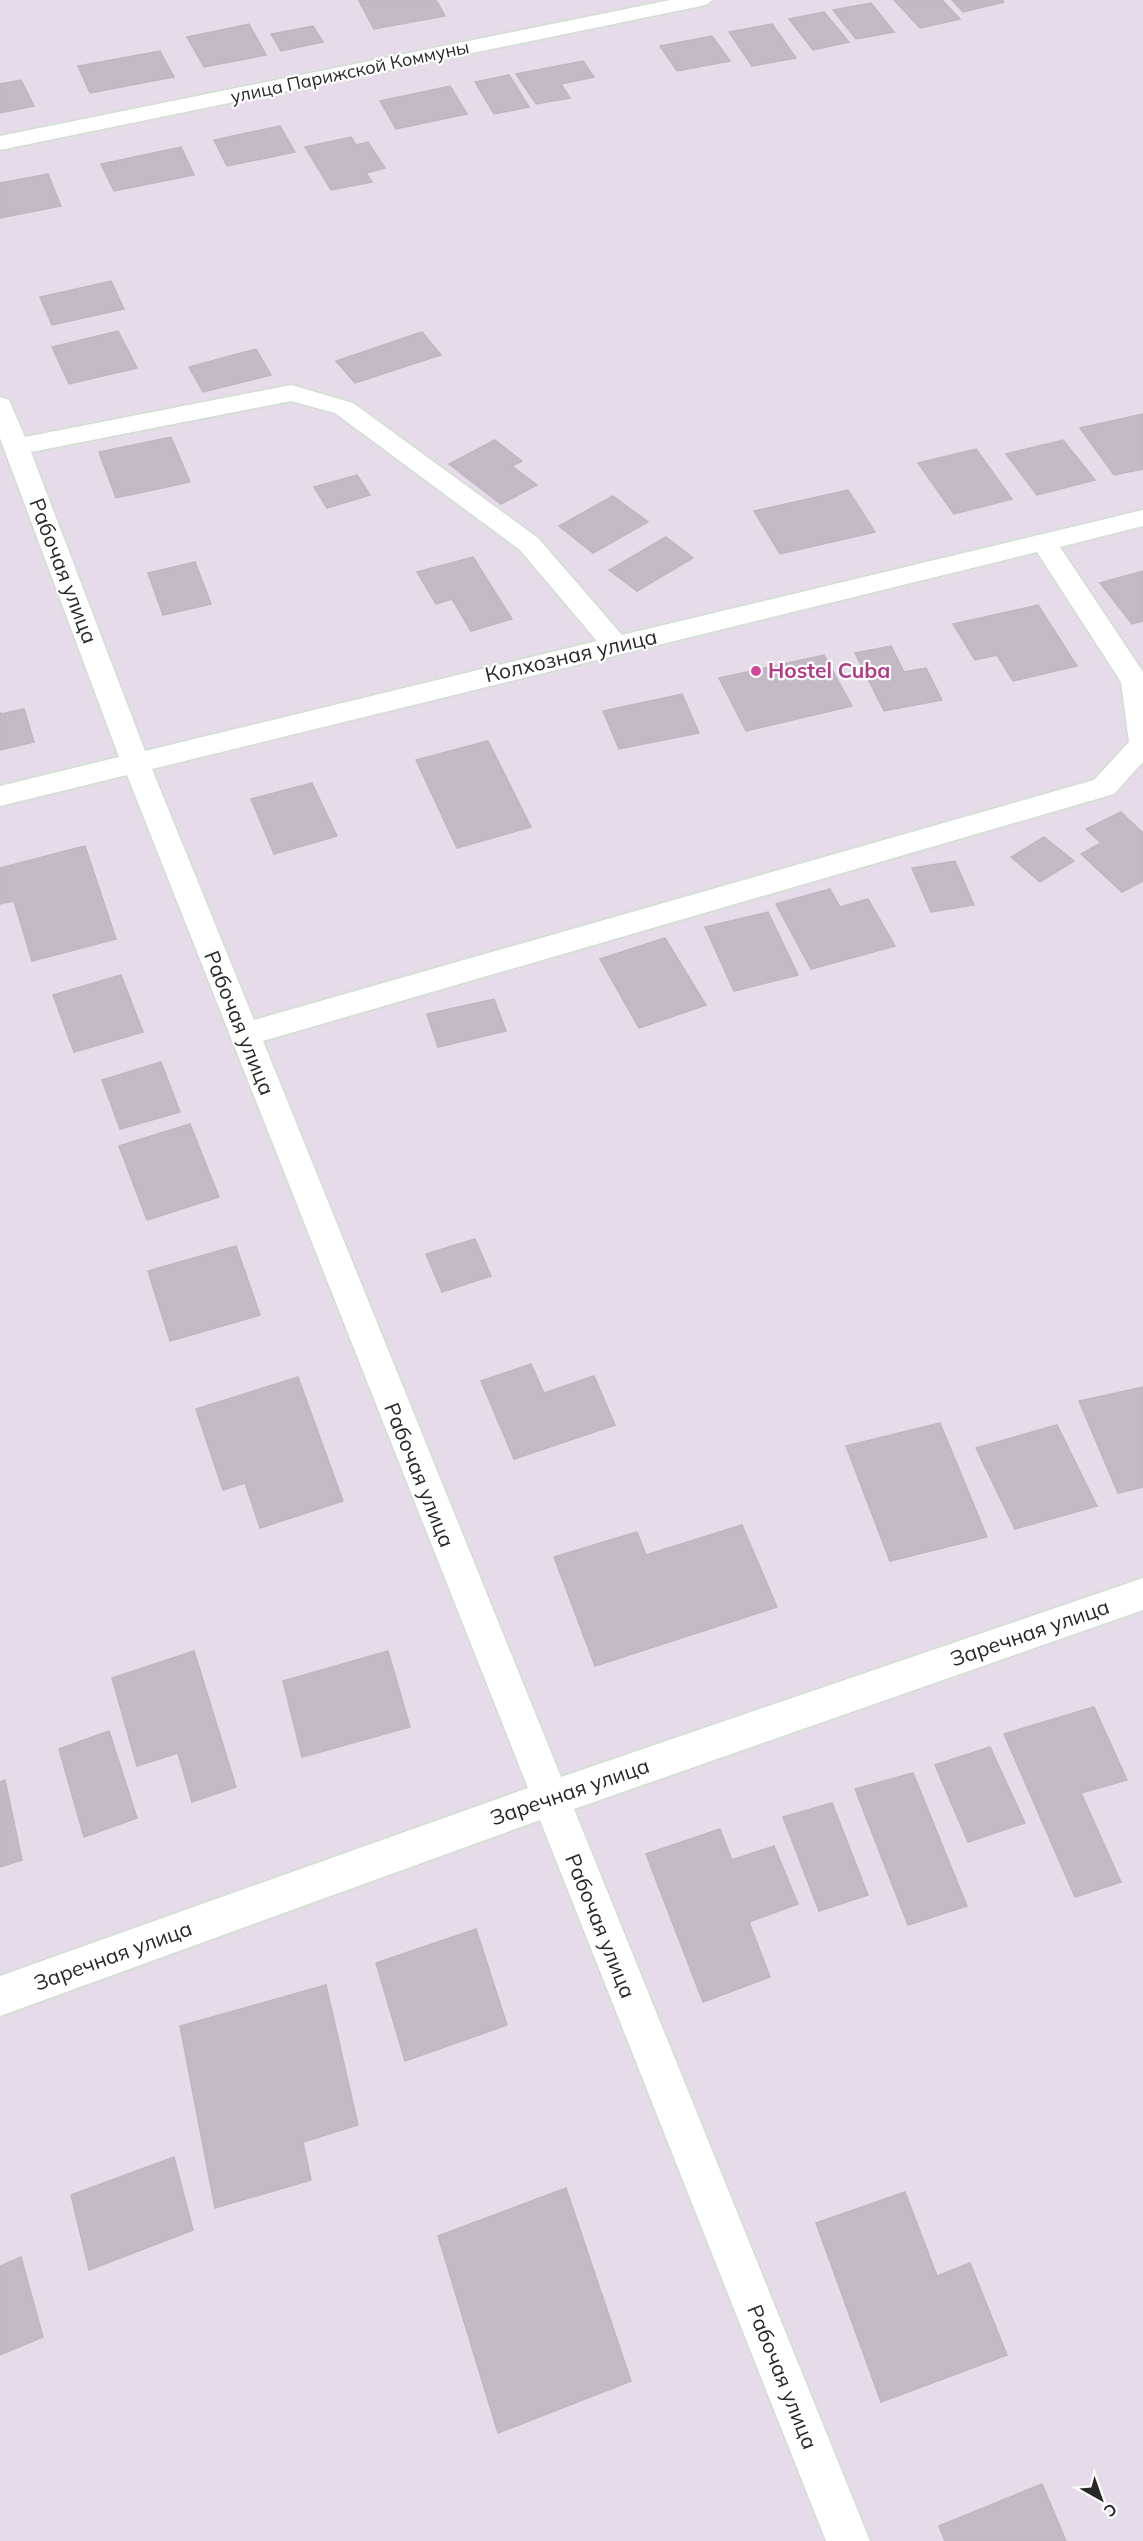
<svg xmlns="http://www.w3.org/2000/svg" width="1143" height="2541" font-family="Mulish,sans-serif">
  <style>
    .building { fill: #c3b9c4; stroke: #c1b5c4; stroke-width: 1.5 }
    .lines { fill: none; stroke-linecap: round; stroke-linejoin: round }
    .street-casing { stroke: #d0dfd0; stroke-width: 3 }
    .street { fill: #fff; fill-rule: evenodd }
    .hotel-dot { fill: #d1479c; stroke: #fff; stroke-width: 2 }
    .labels { text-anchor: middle; stroke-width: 4.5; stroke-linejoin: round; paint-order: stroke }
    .far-street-label { font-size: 18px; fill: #282828; stroke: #fff }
    .street-label { font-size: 21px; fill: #282828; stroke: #fff }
    .hotel-label { font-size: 21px; font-weight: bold; fill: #b23c85; stroke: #fff; text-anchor: start }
  </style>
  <rect width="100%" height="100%" fill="#e6dbe9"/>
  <g class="building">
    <polygon points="365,0 436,0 445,16 374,29 359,1"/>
    <polygon points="894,0 942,0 960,19 920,28"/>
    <polygon points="952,0 1002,0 1004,2 963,12"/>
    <polygon points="871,3 894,32 856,39 833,10"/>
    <polygon points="824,12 849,42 813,50 789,19"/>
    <polygon points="249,24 266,55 204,67 187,37"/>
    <polygon points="772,24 796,58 752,66 729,32"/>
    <polygon points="313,26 323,42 281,51 271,34"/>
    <polygon points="712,36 730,61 677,71 660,46"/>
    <polygon points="160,51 174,77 90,93 78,66"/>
    <polygon points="583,61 594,77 561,84 570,98 536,104 516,74"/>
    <polygon points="509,75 529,107 494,114 475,82"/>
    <polygon points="21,80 34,106 0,113 0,84"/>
    <polygon points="450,86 467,114 396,129 380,101"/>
    <polygon points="280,126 295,152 227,166 214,140"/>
    <polygon points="351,137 356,145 368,142 385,168 366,173 372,182 331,190 305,147"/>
    <polygon points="181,147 194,175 114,191 101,164"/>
    <polygon points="48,174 61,206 0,218 0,183"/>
    <polygon points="111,281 124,309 52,325 40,297"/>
    <polygon points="118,331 137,368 69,384 52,347"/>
    <polygon points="422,332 441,355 355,383 336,361"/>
    <polygon points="256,349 271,375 203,392 189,367"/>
    <polygon points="1143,414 1143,469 1114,475 1080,428"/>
    <polygon points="171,437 190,482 116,498 99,452"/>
    <polygon points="495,440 522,461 512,466 537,485 501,504 449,464"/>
    <polygon points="1063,440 1095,480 1037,495 1006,454"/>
    <polygon points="976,449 1012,499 954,514 918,463"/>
    <polygon points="357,475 370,495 327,508 314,487"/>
    <polygon points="848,490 875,532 780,554 754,511"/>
    <polygon points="613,496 648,522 593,553 559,526"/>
    <polygon points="666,537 693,558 637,591 609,570"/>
    <polygon points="473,557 512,619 471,631 452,599 436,604 417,572"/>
    <polygon points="195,562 211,604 163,615 148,573"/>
    <polygon points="1143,571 1143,621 1132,624 1100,583"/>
    <polygon points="1038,605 1077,666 1013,681 997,655 975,660 953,624"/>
    <polygon points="891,646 904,672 926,668 942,700 884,711 855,653"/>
    <polygon points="824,655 852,706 746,731 719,678"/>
    <polygon points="682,694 699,733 619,749 603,711"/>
    <polygon points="24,709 34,742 0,750 0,712 1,714"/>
    <polygon points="488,741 531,827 457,848 416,760"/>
    <polygon points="312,783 337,836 274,854 251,799"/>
    <polygon points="1121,812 1143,833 1143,881 1122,892 1081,854 1101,843 1086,829"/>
    <polygon points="1044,837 1074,861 1040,882 1011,857"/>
    <polygon points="85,846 116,939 32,961 14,901 0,904 0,868"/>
    <polygon points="955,861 974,905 931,912 912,868"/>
    <polygon points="830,889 840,907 868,899 895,946 811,969 776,904"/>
    <polygon points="768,912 798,975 734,991 705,927"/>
    <polygon points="665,938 706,1005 639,1028 600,959"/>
    <polygon points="121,975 143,1032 74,1052 53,995"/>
    <polygon points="494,999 506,1031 438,1047 427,1014"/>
    <polygon points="161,1062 180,1112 120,1129 102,1080"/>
    <polygon points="190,1124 219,1197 147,1220 119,1146"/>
    <polygon points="475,1239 491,1276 442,1292 426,1254"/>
    <polygon points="236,1246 260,1315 170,1341 148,1271"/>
    <polygon points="531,1364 544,1393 594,1376 615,1425 514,1459 481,1381"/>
    <polygon points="298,1377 343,1501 260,1528 245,1483 223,1490 196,1409"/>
    <polygon points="1143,1387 1143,1487 1118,1493 1079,1401"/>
    <polygon points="940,1423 987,1537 890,1561 846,1446"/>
    <polygon points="1057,1425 1097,1506 1015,1529 976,1448"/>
    <polygon points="742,1525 777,1607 595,1666 554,1557 637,1532 646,1555"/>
    <polygon points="194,1651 236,1787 192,1802 178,1753 137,1766 112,1678"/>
    <polygon points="388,1651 410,1727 302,1757 283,1681"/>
    <polygon points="1094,1707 1127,1780 1081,1793 1121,1882 1075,1897 1004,1734"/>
    <polygon points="109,1731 137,1818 84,1837 59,1749"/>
    <polygon points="990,1747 1025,1823 968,1842 935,1765"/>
    <polygon points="913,1773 967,1906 908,1925 855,1789"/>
    <polygon points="5,1780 22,1860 0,1867 0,1782"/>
    <polygon points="832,1803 868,1895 819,1911 783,1817"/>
    <polygon points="720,1829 732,1860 774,1846 798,1904 749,1922 770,1977 703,2002 646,1854"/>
    <polygon points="476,1929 507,2025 405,2061 376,1963"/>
    <polygon points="326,1985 358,2125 303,2142 311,2180 215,2208 180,2026"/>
    <polygon points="174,2157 193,2230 89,2270 71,2195"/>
    <polygon points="566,2188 631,2381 498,2433 438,2236"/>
    <polygon points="905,2192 937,2276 970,2263 1007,2355 881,2402 816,2223"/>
    <polygon points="21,2257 43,2337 0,2355 0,2266"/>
    <polygon points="1042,2484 1066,2541 945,2541 939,2526"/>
  </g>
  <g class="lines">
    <g class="street-casing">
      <g id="street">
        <polygon points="670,0 712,0 708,4 701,6 0,150 0,136"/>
        <path d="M291,385L353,403L538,538L622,635L1143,510V526L1060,547L1143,672V762L1114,794L263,1041L561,1777L1143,1578V1610L574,1809L870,2541H826L540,1820L0,2016V1976L528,1788L127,775L0,806V786L119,757L0,438V397L9,400L25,437ZM291,401L335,413L520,550L597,641L145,751L31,452ZM1037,552L1121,682L1129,742L1094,780L254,1020L152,769Z"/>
      </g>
    </g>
    <use href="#street" class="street"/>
  </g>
  <circle class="hotel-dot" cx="756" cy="671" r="6"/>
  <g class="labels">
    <g class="far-street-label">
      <text transform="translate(350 72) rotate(-12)" y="6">улица Парижской Коммуны</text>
    </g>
    <g class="street-label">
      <text transform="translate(63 571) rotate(69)" y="7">Рабочая улица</text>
      <text transform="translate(571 656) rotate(-13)" y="7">Колхозная улица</text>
      <text transform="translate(239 1023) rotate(68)" y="7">Рабочая улица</text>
      <text transform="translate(419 1475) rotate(68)" y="7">Рабочая улица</text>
      <text transform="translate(1030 1633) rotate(-19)" y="7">Заречная улица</text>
      <text transform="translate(570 1792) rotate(-19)" y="7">Заречная улица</text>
      <text transform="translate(600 1926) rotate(68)" y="7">Рабочая улица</text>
      <text transform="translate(113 1956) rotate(-20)" y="7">Заречная улица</text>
      <text transform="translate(782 2377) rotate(68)" y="7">Рабочая улица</text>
    </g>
    <g class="hotel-label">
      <text x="768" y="678">Hostel Cuba</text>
    </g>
  </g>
  <g transform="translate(1101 2499) rotate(140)" stroke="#ffffff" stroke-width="4.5" paint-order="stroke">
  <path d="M0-4.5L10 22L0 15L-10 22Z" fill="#282828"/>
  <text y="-9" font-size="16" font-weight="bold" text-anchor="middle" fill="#282828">С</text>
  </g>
</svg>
